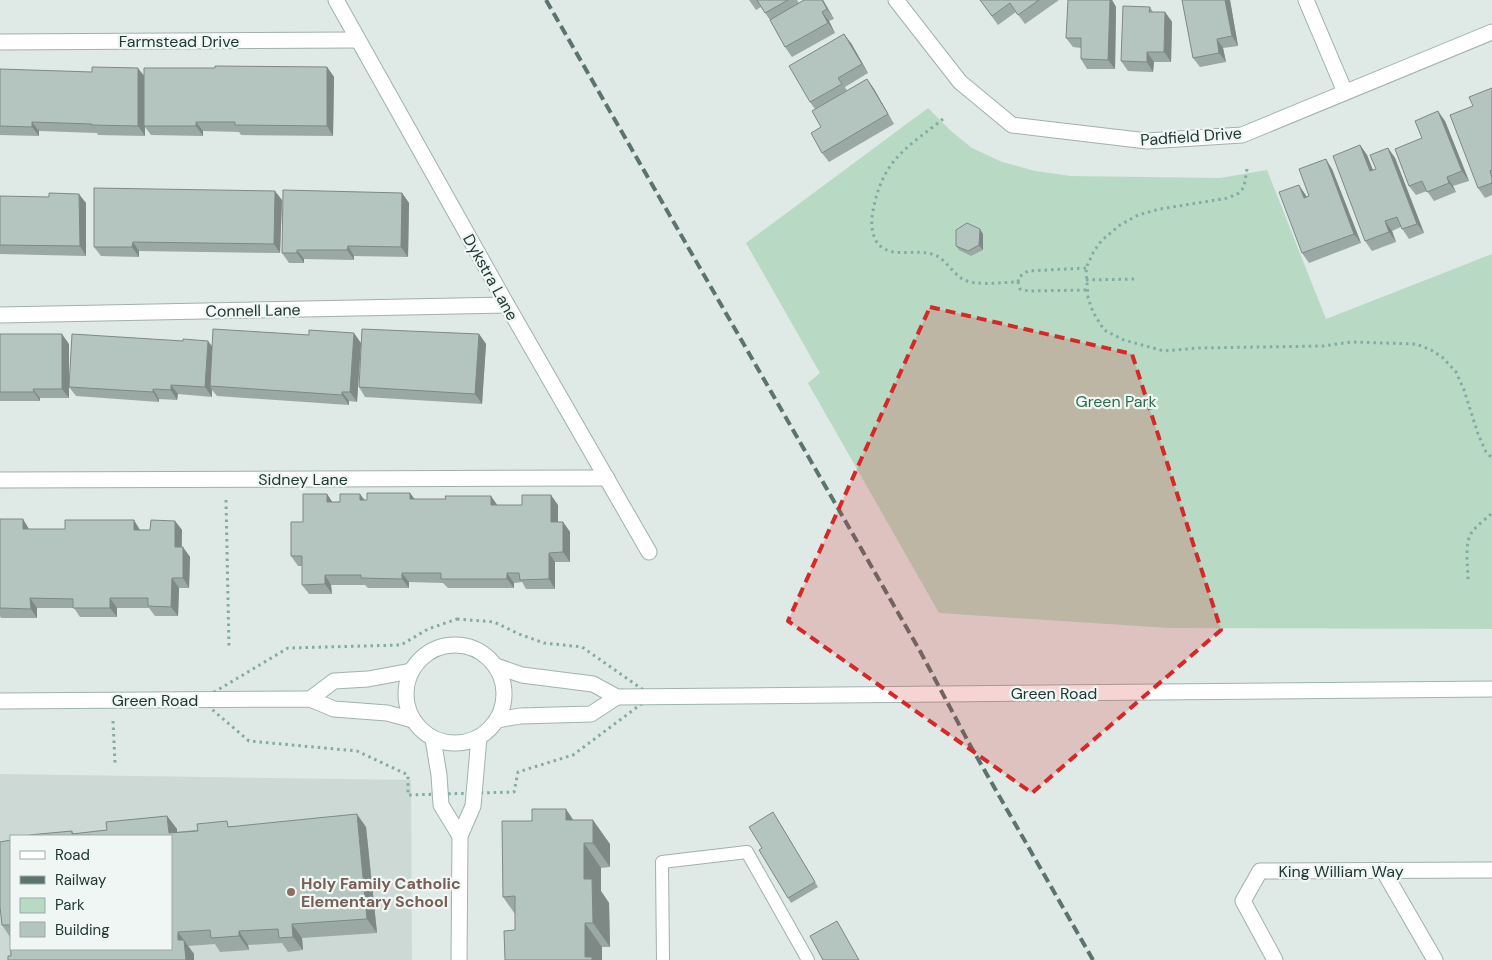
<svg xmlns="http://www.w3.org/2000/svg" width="1492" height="960" font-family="'DM Sans',sans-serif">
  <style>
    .built { fill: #cdd9d5; fill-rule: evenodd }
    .green { fill: #b8dac5 }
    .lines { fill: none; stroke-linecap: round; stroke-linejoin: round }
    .lane-casing { stroke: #a2b0ad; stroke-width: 14 }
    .street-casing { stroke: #a2b0ad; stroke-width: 17 }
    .secondary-casing { stroke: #9fb4af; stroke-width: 17 }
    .path { stroke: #81aba3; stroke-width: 3; stroke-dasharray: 2.5 4; stroke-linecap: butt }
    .lane { stroke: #fff; stroke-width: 12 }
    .street { stroke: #fff; stroke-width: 15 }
    .secondary { stroke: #fff; stroke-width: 15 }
    .rail { stroke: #5b7470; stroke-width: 4; stroke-dasharray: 10 5; stroke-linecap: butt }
    .wall { fill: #9ba9a4 }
    .shaded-wall { fill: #7e8986 }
    .building { fill: #b4c4bf; stroke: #7e8986 }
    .marked { fill: #d62828; fill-opacity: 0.2; stroke: #d62828; stroke-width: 4; stroke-dasharray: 10 6; stroke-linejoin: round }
    .education-dot { fill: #8d6e63; stroke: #eff6f3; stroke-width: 2 }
    .labels { text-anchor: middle; stroke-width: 4.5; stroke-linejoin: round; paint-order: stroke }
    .street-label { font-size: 16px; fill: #213835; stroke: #eff6f3 }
    .park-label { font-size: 16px; fill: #2e6c4d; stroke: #eff6f3 }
    .education-label { font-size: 16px; font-weight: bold; fill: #785e54; stroke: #eff6f3; text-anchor: start }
  </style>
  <rect width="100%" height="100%" fill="#dfe9e6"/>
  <path class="built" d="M0,774L411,780L412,960H0ZM11,836H171V949H11Z"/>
  <polygon class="green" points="928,108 951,131 972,148 1002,162 1035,171 1071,176 1220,178 1267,170 1326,319 1492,254 1492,629 1169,628 939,613 808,383 820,373 746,243"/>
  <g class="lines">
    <g class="lane-casing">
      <polyline id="lane" points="663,960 662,862 747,852 808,960"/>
    </g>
    <g class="street-casing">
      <g id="street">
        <polyline points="336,0 507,305 649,552"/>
        <polyline points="896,0 960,82 1012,125 1147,141 1242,135 1492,32"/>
        <polyline points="1306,0 1345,92"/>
        <polyline points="0,42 358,40"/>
        <polyline points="0,315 507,305"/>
        <polyline points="0,480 607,478"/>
        <polyline points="1383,870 1435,960"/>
        <polyline points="1275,960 1243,901 1260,871 1492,870"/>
      </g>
    </g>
    <g class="secondary-casing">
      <g id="secondary">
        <circle cx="455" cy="694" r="49"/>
        <polyline points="496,666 522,675 593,684 617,697 1492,689"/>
        <polyline points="310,699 334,681 368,679 411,671"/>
        <polyline points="0,701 310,699 334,709 387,713 413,720"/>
        <polyline points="497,720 520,716 591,714 617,697"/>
        <polyline points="433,739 439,775 441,805 460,836"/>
        <polyline points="459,960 460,836 473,806 479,737"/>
      </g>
    </g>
    <g class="path">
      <path d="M943,119C927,132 907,145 894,161C881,177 875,197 872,217C871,228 873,242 883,248C897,257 917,249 932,254C944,257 951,271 961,278C974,287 1002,282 1018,282L1020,289L1028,291L1087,290"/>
      <polyline points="1247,169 1244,187 1239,193 1228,198 1160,209 1138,215 1120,225 1102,240 1094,251 1086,268 1088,298 1093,312 1104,330 1124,340 1164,351 1198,348 1323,346 1351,342 1416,344 1431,350 1442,357 1456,372 1464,390 1478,434 1486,452 1492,458"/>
      <polyline points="1086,280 1135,279"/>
      <polyline points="1018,282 1019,277 1028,271 1086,268"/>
      <polyline points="226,500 229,649"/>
      <path d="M1468,579C1468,567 1464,542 1472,532C1477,525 1486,519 1492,513"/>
      <polygon points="457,619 494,622 519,634 544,643 582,647 652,696 573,755 518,772 514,792 408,795 408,775 357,751 249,741 201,700 288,648 401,645 428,629"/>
      <polyline points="113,721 115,763"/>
    </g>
    <use href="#lane" class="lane"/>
    <use href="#street" class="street"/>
    <use href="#secondary" class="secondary"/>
    <polyline class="rail" points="546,0 920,651 970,745 1093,960"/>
  </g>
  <g class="wall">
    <polygon points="749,0 797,0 799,3 804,0 823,0 834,19 829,21 835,33 792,57 785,47 770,20 761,7 756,10"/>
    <polygon points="980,0 1059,0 1025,24 1016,12 998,25"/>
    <polygon points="1068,0 1112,0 1116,7 1115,69 1087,69 1081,59 1081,48 1073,47 1066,38"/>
    <polygon points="1182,0 1230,0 1238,46 1223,48 1226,62 1200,67 1193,58"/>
    <polygon points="1150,7 1153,12 1165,12 1172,22 1171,62 1154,62 1153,72 1128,71 1121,61"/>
    <polygon points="851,43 868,73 845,87 847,91 867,79 874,89 894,124 829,162 822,153 821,127 815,109 810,102"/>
    <polygon points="327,67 334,77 333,136 241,135 239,132 203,131 203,136 151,135 145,127 145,136 98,135 97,133 39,131 39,136 0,135 0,69 144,76 215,68"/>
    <polygon points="1492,88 1492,195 1485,198 1478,188 1473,106"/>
    <polygon points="1445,121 1469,181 1453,186 1456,192 1434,201 1427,191 1416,195 1409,186 1422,138"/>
    <polygon points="1360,145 1367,155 1373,170 1376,169 1388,148 1395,158 1424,233 1409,239 1401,227 1392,231 1396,242 1372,251 1365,241"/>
    <polygon points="1332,169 1361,243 1309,263 1302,253 1305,194 1307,197 1309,196"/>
    <polygon points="402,193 409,203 408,257 354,256 354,260 304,259 304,263 289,263 282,253"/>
    <polygon points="0,196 86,203 86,256 0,254"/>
    <polygon points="282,200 280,253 139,251 139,257 101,256 94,247"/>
    <polygon points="983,234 983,250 971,256 959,250 956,246"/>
    <polygon points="0,334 69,344 69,398 40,398 40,401 0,401"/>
    <polygon points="479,334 486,344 482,404 365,397 359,387"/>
    <polygon points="361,343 357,402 349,401 349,405 217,396 212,390 212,397 178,394 177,400 159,399 159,402 76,396 69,387 212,347"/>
    <polygon points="410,493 414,499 498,505 558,505 558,522 563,522 570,532 570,562 555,562 555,589 526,589 522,582 514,583 514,588 448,588 443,583 409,582 409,588 368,588 365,585 331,585 332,594 309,594 302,585 302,566 298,566 291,556 303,522 327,494 332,502 367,500"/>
    <polygon points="0,519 29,529 150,530 175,521 182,530 182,547 190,557 189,588 179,588 178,616 155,616 149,608 117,608 117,617 80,617 74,608 37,608 37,618 1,618 0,616"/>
    <polygon points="167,816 177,829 177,832 231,826 366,827 377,933 302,938 303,950 288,952 282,943 248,945 249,950 220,952 215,944 188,946 194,954 11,956 10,937 2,925 0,907 171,949 29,835 72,831 74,834 107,830"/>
    <polygon points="776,817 818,887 791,903 788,898 762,848"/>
    <polygon points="573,820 610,844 610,867 601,868 601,891 609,903 610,947 602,947 602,960 505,960 515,930 515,914 503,897"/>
  </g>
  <g class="shaded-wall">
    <polygon points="822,0 823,0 834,19 827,9"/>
    <polygon points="1110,0 1112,0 1116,7 1115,69 1108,60"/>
    <polygon points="1225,0 1230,0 1238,46 1232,36"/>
    <polygon points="822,12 829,21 835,33 828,23"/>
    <polygon points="1165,12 1172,22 1171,62 1164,52"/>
    <polygon points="844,34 851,43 868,73 862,64"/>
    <polygon points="1217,39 1223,48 1226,62 1219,53"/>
    <polygon points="1147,52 1154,62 1153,72 1147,62"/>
    <polygon points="327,67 334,77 333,136 327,126"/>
    <polygon points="138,68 145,77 145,136 138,126"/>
    <polygon points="867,79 874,89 894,124"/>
    <polygon points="1438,111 1445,121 1469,181 1462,171"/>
    <polygon points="32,122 39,131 39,136 32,127"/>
    <polygon points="196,122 203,131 203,136 196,126"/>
    <polygon points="1360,145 1367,155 1377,181 1370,171"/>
    <polygon points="1388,148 1395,158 1424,233 1417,224"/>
    <polygon points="1326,159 1332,169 1361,243 1354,234"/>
    <polygon points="1447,177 1453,186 1456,192 1449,183"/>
    <polygon points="1299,185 1305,194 1311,208 1304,198"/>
    <polygon points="275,191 282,200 280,253 274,244"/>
    <polygon points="402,193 409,203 408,257 401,247"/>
    <polygon points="79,194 86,203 86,256 80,246"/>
    <polygon points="1385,221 1392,231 1396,242 1389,232"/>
    <polygon points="980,229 983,234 983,250 979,245"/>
    <polygon points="133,242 139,251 139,257 132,247"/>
    <polygon points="348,246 354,256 354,260 347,250"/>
    <polygon points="297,250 304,259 304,263 297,253"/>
    <polygon points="354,333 361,343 357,402 350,392"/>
    <polygon points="62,334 69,344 69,398 62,389"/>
    <polygon points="479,334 486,344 482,404 475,394"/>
    <polygon points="208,341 215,350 210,386 212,390 212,397 205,387"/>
    <polygon points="171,385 178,394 177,400 171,390"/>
    <polygon points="33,389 40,398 40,401 34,392"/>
    <polygon points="153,389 159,399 159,402 153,392"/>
    <polygon points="342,392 349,401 349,405 342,395"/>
    <polygon points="410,493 417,502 410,499"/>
    <polygon points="327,494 333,503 327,502"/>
    <polygon points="360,494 367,503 360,500"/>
    <polygon points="551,495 558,505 558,532 551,522"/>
    <polygon points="491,496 498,506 491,505"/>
    <polygon points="23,519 29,529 23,529"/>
    <polygon points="134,520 140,530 134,530"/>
    <polygon points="175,521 182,530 181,557 175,547"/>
    <polygon points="563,522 570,532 570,562 563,552"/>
    <polygon points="183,547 190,557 189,588 183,578"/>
    <polygon points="549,553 555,562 555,589 549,579"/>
    <polygon points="402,573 409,582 409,588 402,579"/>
    <polygon points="507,573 514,583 514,588 507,579"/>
    <polygon points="325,575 331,585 332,594 325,584"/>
    <polygon points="172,578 179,588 178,616 171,607"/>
    <polygon points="30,598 37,608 37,618 31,609"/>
    <polygon points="110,598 117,608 117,617 110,608"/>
    <polygon points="566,809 582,833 566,820"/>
    <polygon points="357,814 366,827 377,933 367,919"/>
    <polygon points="167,816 177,829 178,847 169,833"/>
    <polygon points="593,820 610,844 610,867 593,843"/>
    <polygon points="584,843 601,868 601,891 609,903 610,947 593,923 584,879"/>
    <polygon points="585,923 602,947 602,960 587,960 585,957"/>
    <polygon points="292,924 302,938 303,950 293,937"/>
    <polygon points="239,931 248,945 249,950 239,936"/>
    <polygon points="178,932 194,954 194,960 186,960 178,940"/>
  </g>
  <g class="building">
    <polygon points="757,0 788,0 765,13"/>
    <polygon points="804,0 822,0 827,9 822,12 828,23 785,47 770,20"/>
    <polygon points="980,0 1039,0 1018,15 1010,3 992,16"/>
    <polygon points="1068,0 1110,0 1108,60 1081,59 1081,38 1066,38"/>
    <polygon points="1182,0 1225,0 1232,36 1217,39 1219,53 1193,58"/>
    <polygon points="1123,6 1150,7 1149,12 1165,12 1164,52 1147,52 1147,62 1121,61"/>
    <polygon points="844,34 862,64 838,78 842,84 810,102 789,66"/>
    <polygon points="215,66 327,67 327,126 235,125 235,122 196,122 196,126 144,126 144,68 215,68"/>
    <polygon points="92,67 138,68 138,126 91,125 92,124 32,122 32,127 0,126 0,69 92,72"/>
    <polygon points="867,79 888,114 822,153 811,133 821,127 812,111"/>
    <polygon points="1492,88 1492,170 1490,171 1492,178 1492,183 1478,188 1450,115 1473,106 1469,97"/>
    <polygon points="1438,111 1462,171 1447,177 1449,183 1427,192 1422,181 1409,186 1395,149 1422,138 1415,121"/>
    <polygon points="1360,145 1370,171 1376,169 1370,155 1388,148 1417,224 1402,229 1397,217 1385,221 1389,232 1365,241 1333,156"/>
    <polygon points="1326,159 1354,234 1302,253 1279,192 1299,185 1304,198 1309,196 1299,169"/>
    <polygon points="94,188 275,191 274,244 133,242 132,247 94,247"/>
    <polygon points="283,190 402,193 401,247 348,246 347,250 297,250 297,253 282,253"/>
    <polygon points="49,193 79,194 80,246 0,245 0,196 49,197"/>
    <polygon points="967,223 980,229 979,245 968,251 956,246 956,230"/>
    <polygon points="213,329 309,335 309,330 354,333 350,392 342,392 342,395 210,386"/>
    <polygon points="362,329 479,334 475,394 359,387"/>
    <polygon points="0,334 62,334 62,389 33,389 34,392 0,392"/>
    <polygon points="72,334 183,341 183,339 208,341 205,387 171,385 171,390 153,389 153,392 69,387"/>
    <polygon points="367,493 410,493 410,499 446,499 445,496 491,496 491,505 522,505 522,495 551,495 551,522 563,522 563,552 549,553 549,579 520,580 519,573 507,573 507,579 441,579 441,573 402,573 402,579 361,578 361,575 325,575 325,584 302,585 302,556 291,556 291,522 303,522 303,494 327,494 327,502 340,502 340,494 360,494 360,500 367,500"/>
    <polygon points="0,519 23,519 23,529 65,529 65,520 134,520 134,530 150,530 151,520 175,521 175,547 183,547 183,578 172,578 171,607 148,606 148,598 110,598 110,608 73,608 73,599 30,598 31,609 0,608"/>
    <polygon points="532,809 566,809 566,820 593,820 593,843 584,843 584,879 592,879 593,923 585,923 585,957 592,957 592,960 505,960 504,931 515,930 515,896 503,897 502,821 532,821"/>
    <polygon points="773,812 815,882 788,898 759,850 762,848 749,827"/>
    <polygon points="357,814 367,919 292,924 293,937 279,938 278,929 239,931 239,936 211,938 210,930 178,932 178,940 184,940 186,960 8,960 8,956 11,956 10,925 2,925 0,907 0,842 11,840 11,949 171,949 171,836 29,836 29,835 72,831 72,834 107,830 106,822 167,816 169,833 198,831 197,824 227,821 228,827"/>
    <polygon points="837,921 859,960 823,960 810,936"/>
  </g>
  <path class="marked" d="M930,307L1132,354L1221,630L1032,793L788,621Z"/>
  <circle class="education-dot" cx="291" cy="892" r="5"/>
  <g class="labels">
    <g class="street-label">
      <text x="179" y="47">Farmstead Drive</text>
      <text transform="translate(1191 136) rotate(-4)" y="6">Padfield Drive</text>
      <text transform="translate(491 277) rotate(61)" y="6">Dykstra Lane</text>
      <text transform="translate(253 310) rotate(-1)" y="6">Connell Lane</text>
      <text x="303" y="485">Sidney Lane</text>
      <text x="1054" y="699">Green Road</text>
      <text x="155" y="706">Green Road</text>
      <text x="1341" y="877">King William Way</text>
    </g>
    <g class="park-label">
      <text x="1116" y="407">Green Park</text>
    </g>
    <g class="education-label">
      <text x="301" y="889">Holy Family Catholic<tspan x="301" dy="18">Elementary School</tspan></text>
    </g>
  </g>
  <rect x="10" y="835" width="162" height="115" fill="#eff6f3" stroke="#9daaa7"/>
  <rect x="20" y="851" width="25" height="8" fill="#ffffff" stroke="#9daaa7"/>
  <text x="55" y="860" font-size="15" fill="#213835">Road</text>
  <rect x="20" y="876" width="25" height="8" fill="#5b7470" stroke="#9daaa7"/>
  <text x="55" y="885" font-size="15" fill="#213835">Railway</text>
  <rect x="20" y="898" width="25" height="15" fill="#b8dac5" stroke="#9daaa7"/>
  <text x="55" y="910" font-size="15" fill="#213835">Park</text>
  <rect x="20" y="922" width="25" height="15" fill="#b4c4bf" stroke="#9daaa7"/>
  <text x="55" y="935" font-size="15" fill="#213835">Building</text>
</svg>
